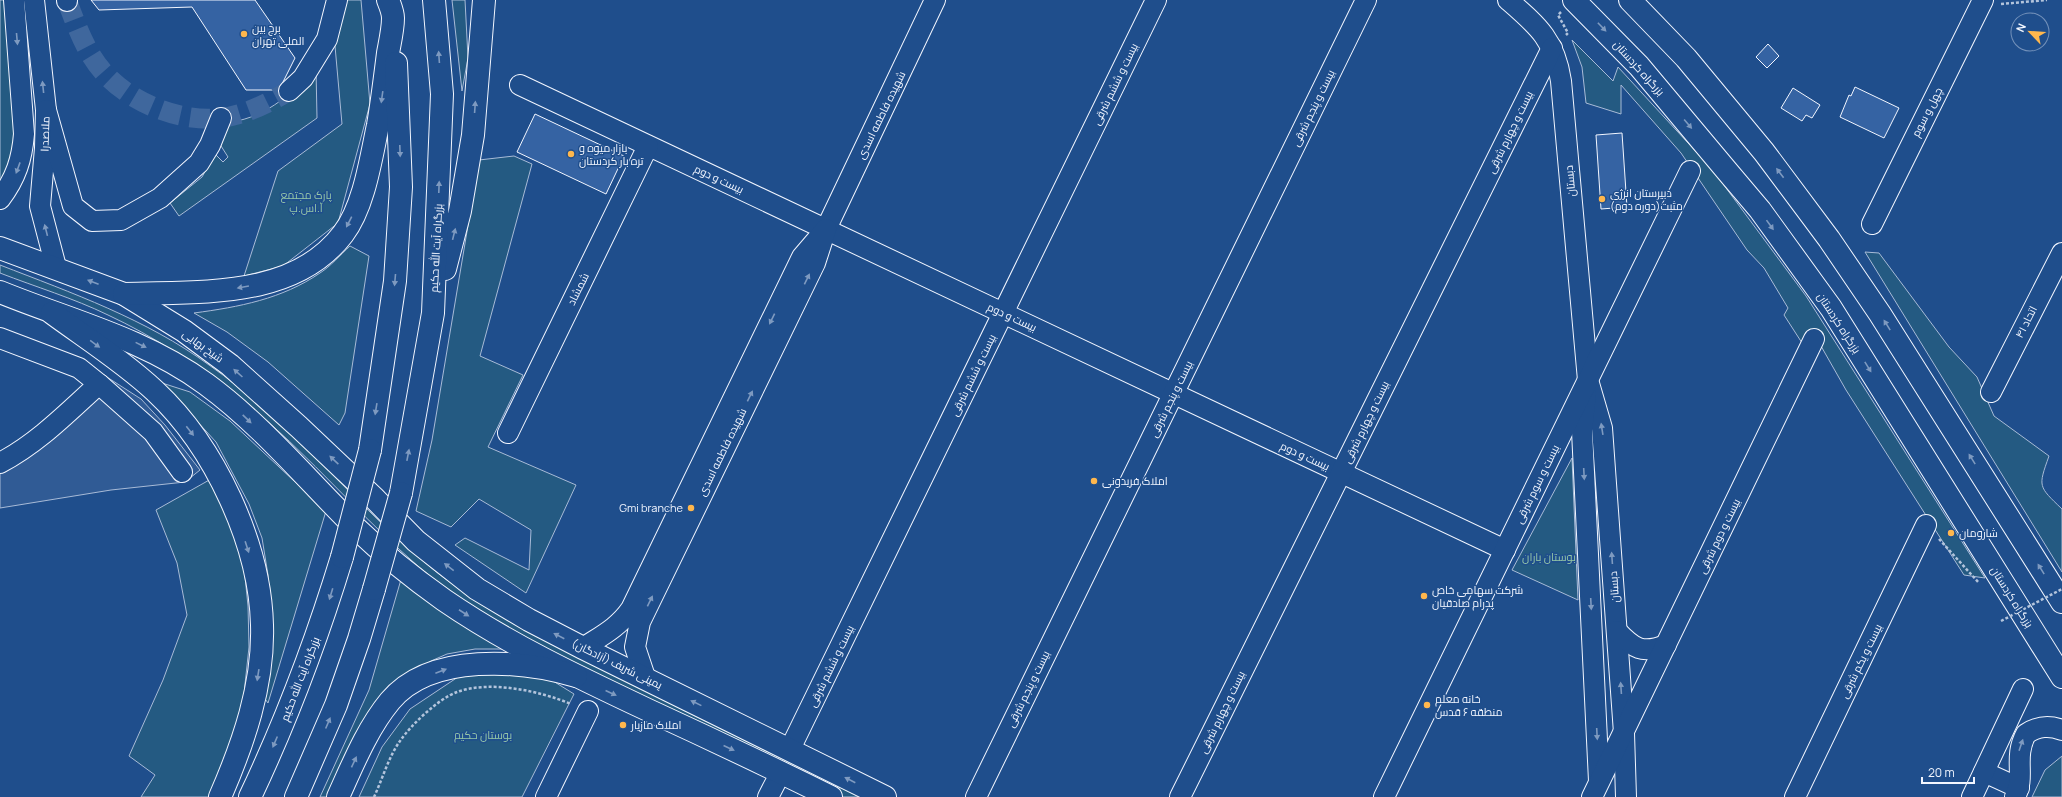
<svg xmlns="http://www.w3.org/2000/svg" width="2062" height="797" font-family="Manrope,Cairo,sans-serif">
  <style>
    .green { fill: #245a82; stroke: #a8bbd7 }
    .parking { fill: #305b95; stroke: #a8bbd7 }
    .building { fill: #3563a3; stroke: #f2f6ff }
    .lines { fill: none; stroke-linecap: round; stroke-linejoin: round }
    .minor-tunnel { stroke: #3f679d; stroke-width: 20; stroke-dasharray: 20 10; stroke-linecap: butt }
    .minor-casing { stroke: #f2f6ff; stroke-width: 22 }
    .major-casing { stroke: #f2f6ff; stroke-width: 24 }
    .highway-casing { stroke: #f2f6ff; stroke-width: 24 }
    .path { stroke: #b3c4dc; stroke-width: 2.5; stroke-dasharray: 3 2; stroke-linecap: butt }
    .minor { stroke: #1f4e8c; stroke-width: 20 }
    .major { stroke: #1f4e8c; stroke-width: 22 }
    .highway { stroke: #1f4e8c; stroke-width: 22 }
    .highway-bridge-casing { stroke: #f2f6ff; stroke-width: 24; stroke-linecap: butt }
    .path-bridge { stroke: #b3c4dc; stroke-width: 2.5; stroke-dasharray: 3 2; stroke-linecap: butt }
    .highway-bridge { stroke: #1f4e8c; stroke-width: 22 }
    .oneway { fill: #7e9ac0 }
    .poi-dot { fill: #ffb74d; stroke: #1f4e8c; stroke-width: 1.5 }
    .labels { text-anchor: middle; stroke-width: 3; stroke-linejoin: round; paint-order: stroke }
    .poi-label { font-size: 11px; fill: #f2f6ff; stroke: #1f4e8c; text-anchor: start }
    .street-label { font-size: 11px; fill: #f2f6ff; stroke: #1f4e8c }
    .park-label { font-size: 11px; fill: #97c8a6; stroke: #1f4e8c }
  </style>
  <rect width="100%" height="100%" fill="#1f4e8c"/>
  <g class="green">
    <polygon points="0,0 4,0 16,121 14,154 4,180 0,181"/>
    <polygon points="342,0 361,0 370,104 338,223 283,266 244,276 278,171 342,124 335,46"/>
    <polygon points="452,0 465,0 468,58 462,91"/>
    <polygon points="1572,40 1613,81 1618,67 1712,169 1806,296 1985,578 1964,575 1846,390 1813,332 1804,346 1784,315 1788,308 1764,268 1747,250 1681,153 1621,85 1621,114 1586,103 1582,67"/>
    <path d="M316,69L317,118L179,216L170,203L202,177L215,154L223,162L228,157L216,138L223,123C263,120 289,96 316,69Z"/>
    <polygon points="514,156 532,164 480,356 523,375 488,447 576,485 526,593 455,545 465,538 529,570 531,530 479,499 451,527 416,511 432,440 479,160"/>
    <path d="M350,246L369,256L345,413L339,425L268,362L227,332L194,313C239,307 282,299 320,273C331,266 340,255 350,246Z"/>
    <path d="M1865,252L1879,253L1949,347L1977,377L1994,416L2049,456C2038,487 2038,486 2062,509V572Z"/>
    <path d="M0,265C72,293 146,319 209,365C288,420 348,497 421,559C443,579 468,595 493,611L865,797H843C769,760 695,724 622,687C562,658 499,629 446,589C370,531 311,453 236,395C196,364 153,336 108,315C73,298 36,287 0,273Z"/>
    <polygon points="162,383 190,392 230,421 326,511 268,703 263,696 270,631 268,575 262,538 249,504 216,442"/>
    <polygon points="1572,458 1578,600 1512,570"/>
    <polygon points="211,479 243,557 248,606 249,647 242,712 209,797 141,797 155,775 129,756 163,680 187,615 177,563 156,510"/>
    <polygon points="402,576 510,649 475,649 447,654 431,661 408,675 332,797 320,797 369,690"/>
    <polygon points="478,672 545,676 574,694 522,797 359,797 382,747 410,709 458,677"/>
    <polygon points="2062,756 2062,797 2032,797 2045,770"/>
  </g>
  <polygon class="parking" points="96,370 141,399 165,425 200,470 185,482 111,490 0,508 0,471 51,441 93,401"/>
  <g class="building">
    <polygon points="91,0 255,0 295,58 279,90 246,90 192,7 99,10"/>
    <polygon points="1768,44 1779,56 1767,68 1756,57"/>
    <polygon points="1855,87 1899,108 1884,138 1840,117 1849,95 1851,96"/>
    <polygon points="1793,88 1820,105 1812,118 1806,115 1802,121 1781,108"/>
    <polygon points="535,114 624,156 606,194 517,152"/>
    <polygon points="1622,133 1627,207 1601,209 1596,135"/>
  </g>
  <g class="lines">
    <path class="minor-tunnel" d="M67,1C77,27 87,56 107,76C134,104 182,123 221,118C245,115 268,103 289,91"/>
    <g class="minor-casing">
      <g id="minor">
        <polyline points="34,0 46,110 45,148 40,206 56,267"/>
        <polyline points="67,0 67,1"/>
        <path d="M1508,0C1538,26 1555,40 1561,81L1588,380L1602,428L1624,733L1626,797"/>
        <polyline points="520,85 1505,550"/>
        <polyline points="289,91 303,78 327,39 337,0"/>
        <polyline points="46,110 73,206 92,221 121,220 160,198 199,163 210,145 221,118"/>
        <path d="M0,199C16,178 22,159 24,134L14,0"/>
        <polyline points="1872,224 1983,0"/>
        <polyline points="826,229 935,0"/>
        <polyline points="0,338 79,368 99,384"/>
        <polyline points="1991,392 2062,253"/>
        <polyline points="1586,394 1582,431 1599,781"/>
        <polyline points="508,433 648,146"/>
        <path d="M0,463C38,443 67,413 99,384L153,432L182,472"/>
        <path d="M1617,631C1634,649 1642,654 1666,645"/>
        <path d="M583,648C601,636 618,628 631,609L802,257L826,229L815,263L640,622L635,647L645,677"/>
        <polyline points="790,749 1156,0"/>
        <polyline points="1984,772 2019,788"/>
        <polyline points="546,797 588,711"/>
        <polyline points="768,797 781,772"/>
        <polyline points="976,797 1366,0"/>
        <polyline points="1180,797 1552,48"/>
        <polyline points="1384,797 1690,171"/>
        <polyline points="1592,797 1814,339"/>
        <polyline points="1795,797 1926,525"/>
        <polyline points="1972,797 2023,689"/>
        <path d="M2015,797C2026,776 2013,758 2026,734C2038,726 2049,725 2062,730"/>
      </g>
    </g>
    <g class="major-casing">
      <g id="major">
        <polyline points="0,248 124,294 184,331 230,365 299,427 373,497 416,541 477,589 529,620 583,648 885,797"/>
        <path d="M0,292C71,321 143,338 206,384C262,425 307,480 356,528C383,554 413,578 444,600C508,644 578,677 648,710C709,738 770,767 831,797"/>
      </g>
    </g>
    <g class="highway-casing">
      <g id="highway">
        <polyline points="1574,0 1639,66 1727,171 1760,210 1831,308 2062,677"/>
        <polyline points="1630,0 1686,58 1764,152 1829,239 1880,314 2062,602"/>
        <polyline points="445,269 460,211 473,135 484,0"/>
        <path d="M124,294C198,291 293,300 343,234C364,207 371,158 378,125C382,102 385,77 388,53C390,42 393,29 393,18C393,12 390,5 388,0"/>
        <path d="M52,313C86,338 124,362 155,391C215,447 260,544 262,625C264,685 243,744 220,797"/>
        <polyline points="370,450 395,281 401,187 396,63"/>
        <polyline points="401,493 433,313 442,94 434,0"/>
        <path d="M250,797C287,719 317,639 342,557"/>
        <polyline points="296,797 336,705 359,639 374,589"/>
        <path d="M338,797C353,764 367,729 390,701C431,652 522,660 576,676"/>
      </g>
    </g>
    <g class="path">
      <polyline points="2001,4 2047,0"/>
      <polyline points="1561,12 1558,15 1568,33 1566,35"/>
      <polyline points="1939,539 1979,583"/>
      <path d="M374,797C382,780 389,756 400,741C411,725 438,699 457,692C490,680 540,691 571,704"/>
    </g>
    <use href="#minor" class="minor"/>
    <use href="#major" class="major"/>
    <use href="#highway" class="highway"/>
    <g class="highway-bridge-casing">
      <g id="highway-bridge">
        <polyline points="342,557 370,450"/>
        <polyline points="374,589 401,493"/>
      </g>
    </g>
    <polyline class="path-bridge" points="2001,621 2062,589"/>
    <use href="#highway-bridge" class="highway-bridge"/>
  </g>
  <defs><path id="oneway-solid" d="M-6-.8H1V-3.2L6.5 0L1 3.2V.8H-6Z"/></defs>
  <g class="oneway">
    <use href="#oneway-solid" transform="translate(1602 27) rotate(46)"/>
    <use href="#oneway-solid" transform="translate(17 39) rotate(85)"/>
    <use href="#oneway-solid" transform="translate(439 57) rotate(-94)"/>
    <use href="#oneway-solid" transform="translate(43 87) rotate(-96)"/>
    <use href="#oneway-solid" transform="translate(382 97) rotate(98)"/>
    <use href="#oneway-solid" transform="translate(475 107) rotate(-86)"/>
    <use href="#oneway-solid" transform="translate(1688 124) rotate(50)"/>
    <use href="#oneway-solid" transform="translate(400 151) rotate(88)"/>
    <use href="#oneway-solid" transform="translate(18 168) rotate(110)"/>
    <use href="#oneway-solid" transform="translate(1780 173) rotate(-127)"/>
    <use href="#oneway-solid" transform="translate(439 187) rotate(-88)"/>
    <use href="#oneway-solid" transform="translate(349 222) rotate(117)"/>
    <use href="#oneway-solid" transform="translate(1770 225) rotate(54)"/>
    <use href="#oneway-solid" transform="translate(46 230) rotate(-104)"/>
    <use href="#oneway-solid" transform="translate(454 234) rotate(-76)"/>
    <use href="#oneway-solid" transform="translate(807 279) rotate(-64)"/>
    <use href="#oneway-solid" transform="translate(395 280) rotate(95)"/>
    <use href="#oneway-solid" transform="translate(93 282) rotate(-159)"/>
    <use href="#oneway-solid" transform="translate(243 287) rotate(170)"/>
    <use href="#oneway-solid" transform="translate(772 319) rotate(116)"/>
    <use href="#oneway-solid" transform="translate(1887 325) rotate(-122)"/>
    <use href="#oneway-solid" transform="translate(95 344) rotate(36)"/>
    <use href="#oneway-solid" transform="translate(141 345) rotate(26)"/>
    <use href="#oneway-solid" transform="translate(1868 367) rotate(58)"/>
    <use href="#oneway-solid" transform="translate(238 373) rotate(-138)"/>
    <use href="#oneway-solid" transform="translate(750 396) rotate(-64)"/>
    <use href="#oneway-solid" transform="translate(376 409) rotate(99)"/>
    <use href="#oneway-solid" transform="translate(247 419) rotate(44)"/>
    <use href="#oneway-solid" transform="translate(1602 429) rotate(-99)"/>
    <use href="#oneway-solid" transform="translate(190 431) rotate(52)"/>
    <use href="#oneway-solid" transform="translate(408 455) rotate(-79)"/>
    <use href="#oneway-solid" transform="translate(1972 459) rotate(-122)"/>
    <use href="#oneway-solid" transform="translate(334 460) rotate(-137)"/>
    <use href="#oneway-solid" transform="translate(1584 474) rotate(87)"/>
    <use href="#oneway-solid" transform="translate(247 547) rotate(72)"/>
    <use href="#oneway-solid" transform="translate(1612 558) rotate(-94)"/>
    <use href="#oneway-solid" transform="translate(449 567) rotate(-142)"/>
    <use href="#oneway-solid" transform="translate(2041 569) rotate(-122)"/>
    <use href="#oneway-solid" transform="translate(331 594) rotate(107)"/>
    <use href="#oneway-solid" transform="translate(650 601) rotate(-64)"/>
    <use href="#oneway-solid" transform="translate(1591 604) rotate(87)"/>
    <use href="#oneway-solid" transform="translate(464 613) rotate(33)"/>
    <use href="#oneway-solid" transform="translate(559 636) rotate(-153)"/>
    <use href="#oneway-solid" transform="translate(441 671) rotate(-21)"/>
    <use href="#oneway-solid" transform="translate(258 675) rotate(99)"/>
    <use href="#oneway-solid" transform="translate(1621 688) rotate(-94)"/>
    <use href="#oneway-solid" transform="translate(611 693) rotate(25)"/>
    <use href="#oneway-solid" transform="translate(696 703) rotate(-154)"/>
    <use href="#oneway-solid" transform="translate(328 723) rotate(-67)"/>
    <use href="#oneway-solid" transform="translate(1597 734) rotate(87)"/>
    <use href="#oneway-solid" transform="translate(275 742) rotate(113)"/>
    <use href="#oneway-solid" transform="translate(2021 745) rotate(-71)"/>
    <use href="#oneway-solid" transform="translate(729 748) rotate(25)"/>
    <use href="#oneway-solid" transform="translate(354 762) rotate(-65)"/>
    <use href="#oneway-solid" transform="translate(850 780) rotate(-153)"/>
  </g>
  <g class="poi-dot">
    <circle cx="244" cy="34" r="4"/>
    <circle cx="571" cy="154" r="4"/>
    <circle cx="1602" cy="199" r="4"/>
    <circle cx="1094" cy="481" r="4"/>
    <circle cx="691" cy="508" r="4"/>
    <circle cx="1951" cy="533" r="4"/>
    <circle cx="1424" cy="596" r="4"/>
    <circle cx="1427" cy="705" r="4"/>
    <circle cx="623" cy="725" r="4"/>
  </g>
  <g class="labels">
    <g class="poi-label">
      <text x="252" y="32">برج بین<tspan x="252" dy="13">الملی تهران</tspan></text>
      <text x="579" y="152">بازار میوه و<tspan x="579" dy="13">تره بار کردستان</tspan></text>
      <text x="1610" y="197">دبیرستان انرژی<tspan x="1610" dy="13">مثبت(دوره دوم)</tspan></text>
      <text x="1102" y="485">املاک فریدونی</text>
      <text x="683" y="512" text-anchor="end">Gmi branche</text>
      <text x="1959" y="537">شارومان</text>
      <text x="1432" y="594">شرکت سهامی خاص<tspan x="1432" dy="13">پدرام صادقیان</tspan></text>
      <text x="1435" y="703">خانه معلم<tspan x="1435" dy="13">منطقه ۶ قدس</tspan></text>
      <text x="631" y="729">املاک مازیار</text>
    </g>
    <g class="street-label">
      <text transform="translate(1639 68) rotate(48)" y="4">بزرگراه کردستان</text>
      <text transform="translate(1115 84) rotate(-64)" y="4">بیست و ششم شرقی</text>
      <text transform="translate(1313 108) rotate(-64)" y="4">بیست و پنجم شرقی</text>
      <text transform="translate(1927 112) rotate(-63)" y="4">چهل و سوم</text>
      <text transform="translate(881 115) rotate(-64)" y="4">شهیده فاطمه اسدی</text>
      <text transform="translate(1510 132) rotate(-64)" y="4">بیست و چهارم شرقی</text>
      <text transform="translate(45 134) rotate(-88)" y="4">ملاصدرا</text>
      <text transform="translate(719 179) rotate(25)" y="4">بیست و دوم</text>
      <text transform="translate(1570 181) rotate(-95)" y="4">دبستان</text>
      <text transform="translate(436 248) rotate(-87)" y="4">بزرگراه آیت الله حکیم</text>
      <text transform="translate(578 289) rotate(-64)" y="4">شمشاد</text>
      <text transform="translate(1012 317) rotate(25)" y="4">بیست و دوم</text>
      <text transform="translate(2026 322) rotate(-63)" y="4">اتحاد ۴۱</text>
      <text transform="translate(1839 323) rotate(57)" y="4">بزرگراه کردستان</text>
      <text transform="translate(203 346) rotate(36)" y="4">شیخ بهایی</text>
      <text transform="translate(973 375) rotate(-64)" y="4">بیست و ششم شرقی</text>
      <text transform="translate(1171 399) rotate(-64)" y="4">بیست و پنجم شرقی</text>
      <text transform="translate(1366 422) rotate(-64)" y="4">بیست و چهارم شرقی</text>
      <text transform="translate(722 452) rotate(-64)" y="4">شهیده فاطمه اسدی</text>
      <text transform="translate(1305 456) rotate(25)" y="4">بیست و دوم</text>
      <text transform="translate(1537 484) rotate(-64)" y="4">بیست و سوم شرقی</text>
      <text transform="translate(1719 536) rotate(-64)" y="4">بیست و دوم شرقی</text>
      <text transform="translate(1614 587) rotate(-94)" y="4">دبستان</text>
      <text transform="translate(2012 597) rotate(58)" y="4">بزرگراه کردستان</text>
      <text transform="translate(1861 661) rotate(-64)" y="4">بیست و یکم شرقی</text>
      <text transform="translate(617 664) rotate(26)" y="4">یمینی شریف (آزادگان)</text>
      <text transform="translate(831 666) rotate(-64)" y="4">بیست و ششم شرقی</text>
      <text transform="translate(300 679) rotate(-69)" y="4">بزرگراه آیت الله حکیم</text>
      <text transform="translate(1028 689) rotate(-64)" y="4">بیست و پنجم شرقی</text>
      <text transform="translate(1222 712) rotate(-64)" y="4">بیست و چهارم شرقی</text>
    </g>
    <g class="park-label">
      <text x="306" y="199">پارک مجتمع<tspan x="306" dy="13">آ.اس.پ</tspan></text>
      <text x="1549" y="561">بوستان باران</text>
      <text x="483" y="739">بوستان حکیم</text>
    </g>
  </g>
  <g transform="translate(2030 32) rotate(295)"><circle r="19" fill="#1f4e8c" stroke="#7391ba"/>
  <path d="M0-3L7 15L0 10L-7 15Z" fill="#ffb74d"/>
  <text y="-6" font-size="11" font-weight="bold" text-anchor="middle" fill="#f2f6ff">N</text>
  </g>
  <path d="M1922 777v6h52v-6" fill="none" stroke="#f2f6ff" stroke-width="2"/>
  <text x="1928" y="777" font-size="12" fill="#f2f6ff" stroke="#1f4e8c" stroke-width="3" paint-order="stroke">20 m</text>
</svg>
